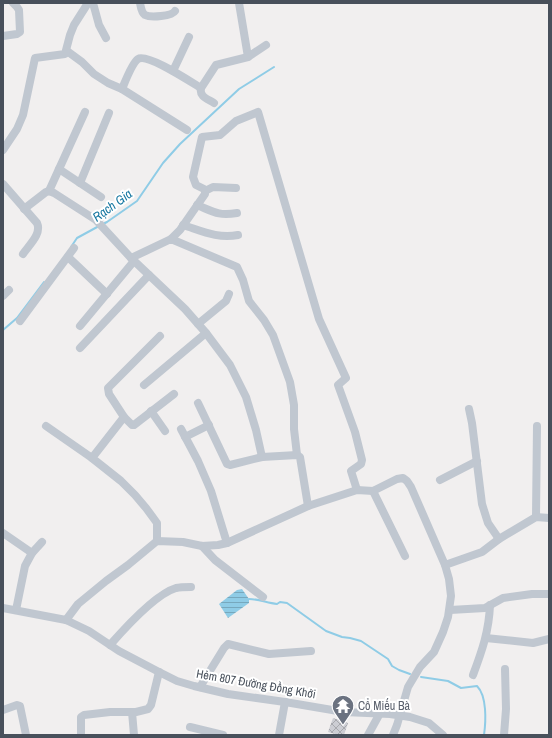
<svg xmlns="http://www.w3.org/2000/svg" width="552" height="738" font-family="'Archivo Narrow',sans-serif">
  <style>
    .water { fill: url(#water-rules) }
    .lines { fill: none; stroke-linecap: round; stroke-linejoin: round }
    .stream { stroke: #8fcce6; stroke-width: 2 }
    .building { fill: url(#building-cross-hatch) }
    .street { stroke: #c0c7d0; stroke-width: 8 }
    .labels { text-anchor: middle; stroke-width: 4; stroke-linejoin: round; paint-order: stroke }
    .street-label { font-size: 12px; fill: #48505b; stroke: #fff }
    .worship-label { font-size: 12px; fill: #5b616d; stroke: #fff; text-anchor: start }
    .water-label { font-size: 13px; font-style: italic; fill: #1576a0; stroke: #fff }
  </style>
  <defs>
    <pattern id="water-rules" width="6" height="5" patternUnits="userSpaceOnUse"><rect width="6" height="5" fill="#8fcce6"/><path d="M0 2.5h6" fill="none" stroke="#77a8bd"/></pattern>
    <pattern id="building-cross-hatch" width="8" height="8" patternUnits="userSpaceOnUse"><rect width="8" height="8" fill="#cccdd3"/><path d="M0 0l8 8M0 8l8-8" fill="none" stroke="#a8a9ae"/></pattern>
  </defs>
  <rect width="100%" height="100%" fill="#f1efef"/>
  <polygon class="water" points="242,589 249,599 249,603 228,618 219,604 237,590"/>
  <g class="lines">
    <g class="stream">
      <polyline points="103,224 107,222 137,201 163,163 180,144 239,89 274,67"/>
      <polyline points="71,247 77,238 99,226"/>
      <polyline points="3,330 17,318 44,282"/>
      <path d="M249,599C259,599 267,603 277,604L280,602L287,603L326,631L342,637L350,638L361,641L388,659L392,666L399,670L410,674"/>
      <path d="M421,677L448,681L461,688L477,686C487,696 486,721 484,735"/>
    </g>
  </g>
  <polygon class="building" points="333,718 348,723 344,735 339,735 328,732"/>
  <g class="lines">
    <g class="street">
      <polyline points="93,3 99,25 106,38"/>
      <path d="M140,3C141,7 141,12 145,15C151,18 172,16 175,11"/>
      <polyline points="239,3 248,57"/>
      <polyline points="3,36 17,34 20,32 19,10 17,7 13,3"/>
      <path d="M67,51L82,62L94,74L108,83L122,89C125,82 132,63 138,59C147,53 191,82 201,88"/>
      <polyline points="173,71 189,37"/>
      <polyline points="122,89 187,130"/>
      <path d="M214,103C208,99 199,97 201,88L216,65L248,57L266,45"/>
      <polyline points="3,150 17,129 23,115 35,58 65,54 70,35 74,25 88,3"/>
      <polyline points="59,169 101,197"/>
      <polyline points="80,183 109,113"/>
      <path d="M3,184L37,223C42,234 29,245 23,254"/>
      <polyline points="49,191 85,112"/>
      <polyline points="205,191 204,189 196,185 193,177 202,137 220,135 236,121 258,112 319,319 346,378 338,385 355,432 362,460 361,464 351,471 357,490"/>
      <path d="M197,205C214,212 218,216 237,213"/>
      <polyline points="24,209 46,192 49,191 54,193 96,220 131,258 185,309 206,333 230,365 246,397 256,430 262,457 297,455 300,457 308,506"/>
      <path d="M183,225C202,231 218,239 238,235"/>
      <polyline points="171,239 180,230 205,194 205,191 213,187 236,188"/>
      <polyline points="68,257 107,294"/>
      <polyline points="131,258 171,239 237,267 243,280 249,301 264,320 273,335 290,382 294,405 294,429 297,455"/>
      <polyline points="3,296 9,290"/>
      <polyline points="20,321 74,248"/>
      <polyline points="198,324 226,301 229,294"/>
      <polyline points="80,326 134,261"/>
      <polyline points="80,348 149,275"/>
      <polyline points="144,385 206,333"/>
      <polyline points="198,403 227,464 230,465 262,457"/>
      <polyline points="469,409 472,423 482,504 488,523 499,539"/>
      <polyline points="151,411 165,431"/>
      <polyline points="124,417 132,425 134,425 174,394"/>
      <polyline points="46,426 92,458"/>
      <polyline points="181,429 198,461 211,491 227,543"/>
      <polyline points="185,437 209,425"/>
      <polyline points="440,480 477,461"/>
      <polyline points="373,491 405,556"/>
      <polyline points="536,517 537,426"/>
      <polyline points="3,533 32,553"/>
      <polyline points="157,541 157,523 146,508 135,495 121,481 92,458 124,417 109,394 108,388 160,336"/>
      <polyline points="202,546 215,560 263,597"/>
      <polyline points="445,565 482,552 499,539 536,517 549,518"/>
      <polyline points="3,608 66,620 89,631 119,651 159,672 177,681 194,686 228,694 285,702 344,712 390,714 410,717 429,723 443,735"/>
      <polyline points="16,610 25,566 32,553 42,542"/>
      <polyline points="450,610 485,608 503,598 532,594 549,594"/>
      <polyline points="66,620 78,604 106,581 128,565 157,541 183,542 202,546 218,545 227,543 308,506 357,490 373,491 397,479 403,478 407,481 411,487 445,565 449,579 451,596 448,617 443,632 434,652 420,667 408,687 397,725 393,735"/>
      <polyline points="486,638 533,643 549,639"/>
      <path d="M110,645C124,629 156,594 176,588C180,587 186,587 191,587"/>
      <path d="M473,675C482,651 489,631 490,605"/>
      <polyline points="200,687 224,648 228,644 269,654 311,651"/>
      <polyline points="3,710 17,705 20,706 26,735"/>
      <polyline points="132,712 134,735"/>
      <polyline points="190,727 223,735"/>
      <polyline points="81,735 81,717 84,715 110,712 136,712 148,709 151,705 159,672"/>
      <polyline points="279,735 285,702"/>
      <polyline points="368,735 379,715"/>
      <polyline points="504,735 506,709 505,669"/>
    </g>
  </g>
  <defs>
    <g id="temple-pin" transform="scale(1.15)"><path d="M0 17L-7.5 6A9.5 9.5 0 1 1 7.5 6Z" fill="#6b7280" stroke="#fff"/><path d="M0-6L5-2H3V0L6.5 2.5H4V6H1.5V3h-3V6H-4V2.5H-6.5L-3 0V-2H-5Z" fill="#fff"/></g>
  </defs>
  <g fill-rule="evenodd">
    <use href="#temple-pin" x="343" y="706"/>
  </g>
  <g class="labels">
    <g class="street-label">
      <text transform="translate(256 684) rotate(10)" y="4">Hẻm 807 Đường Đồng Khởi</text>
    </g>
    <g class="worship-label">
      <text x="358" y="710">Cổ Miếu Bà</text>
    </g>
    <g class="water-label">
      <text transform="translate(112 205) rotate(-36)" y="5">Rạch Gia</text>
    </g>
  </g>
  <rect width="552" height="738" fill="none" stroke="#48505b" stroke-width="8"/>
</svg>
